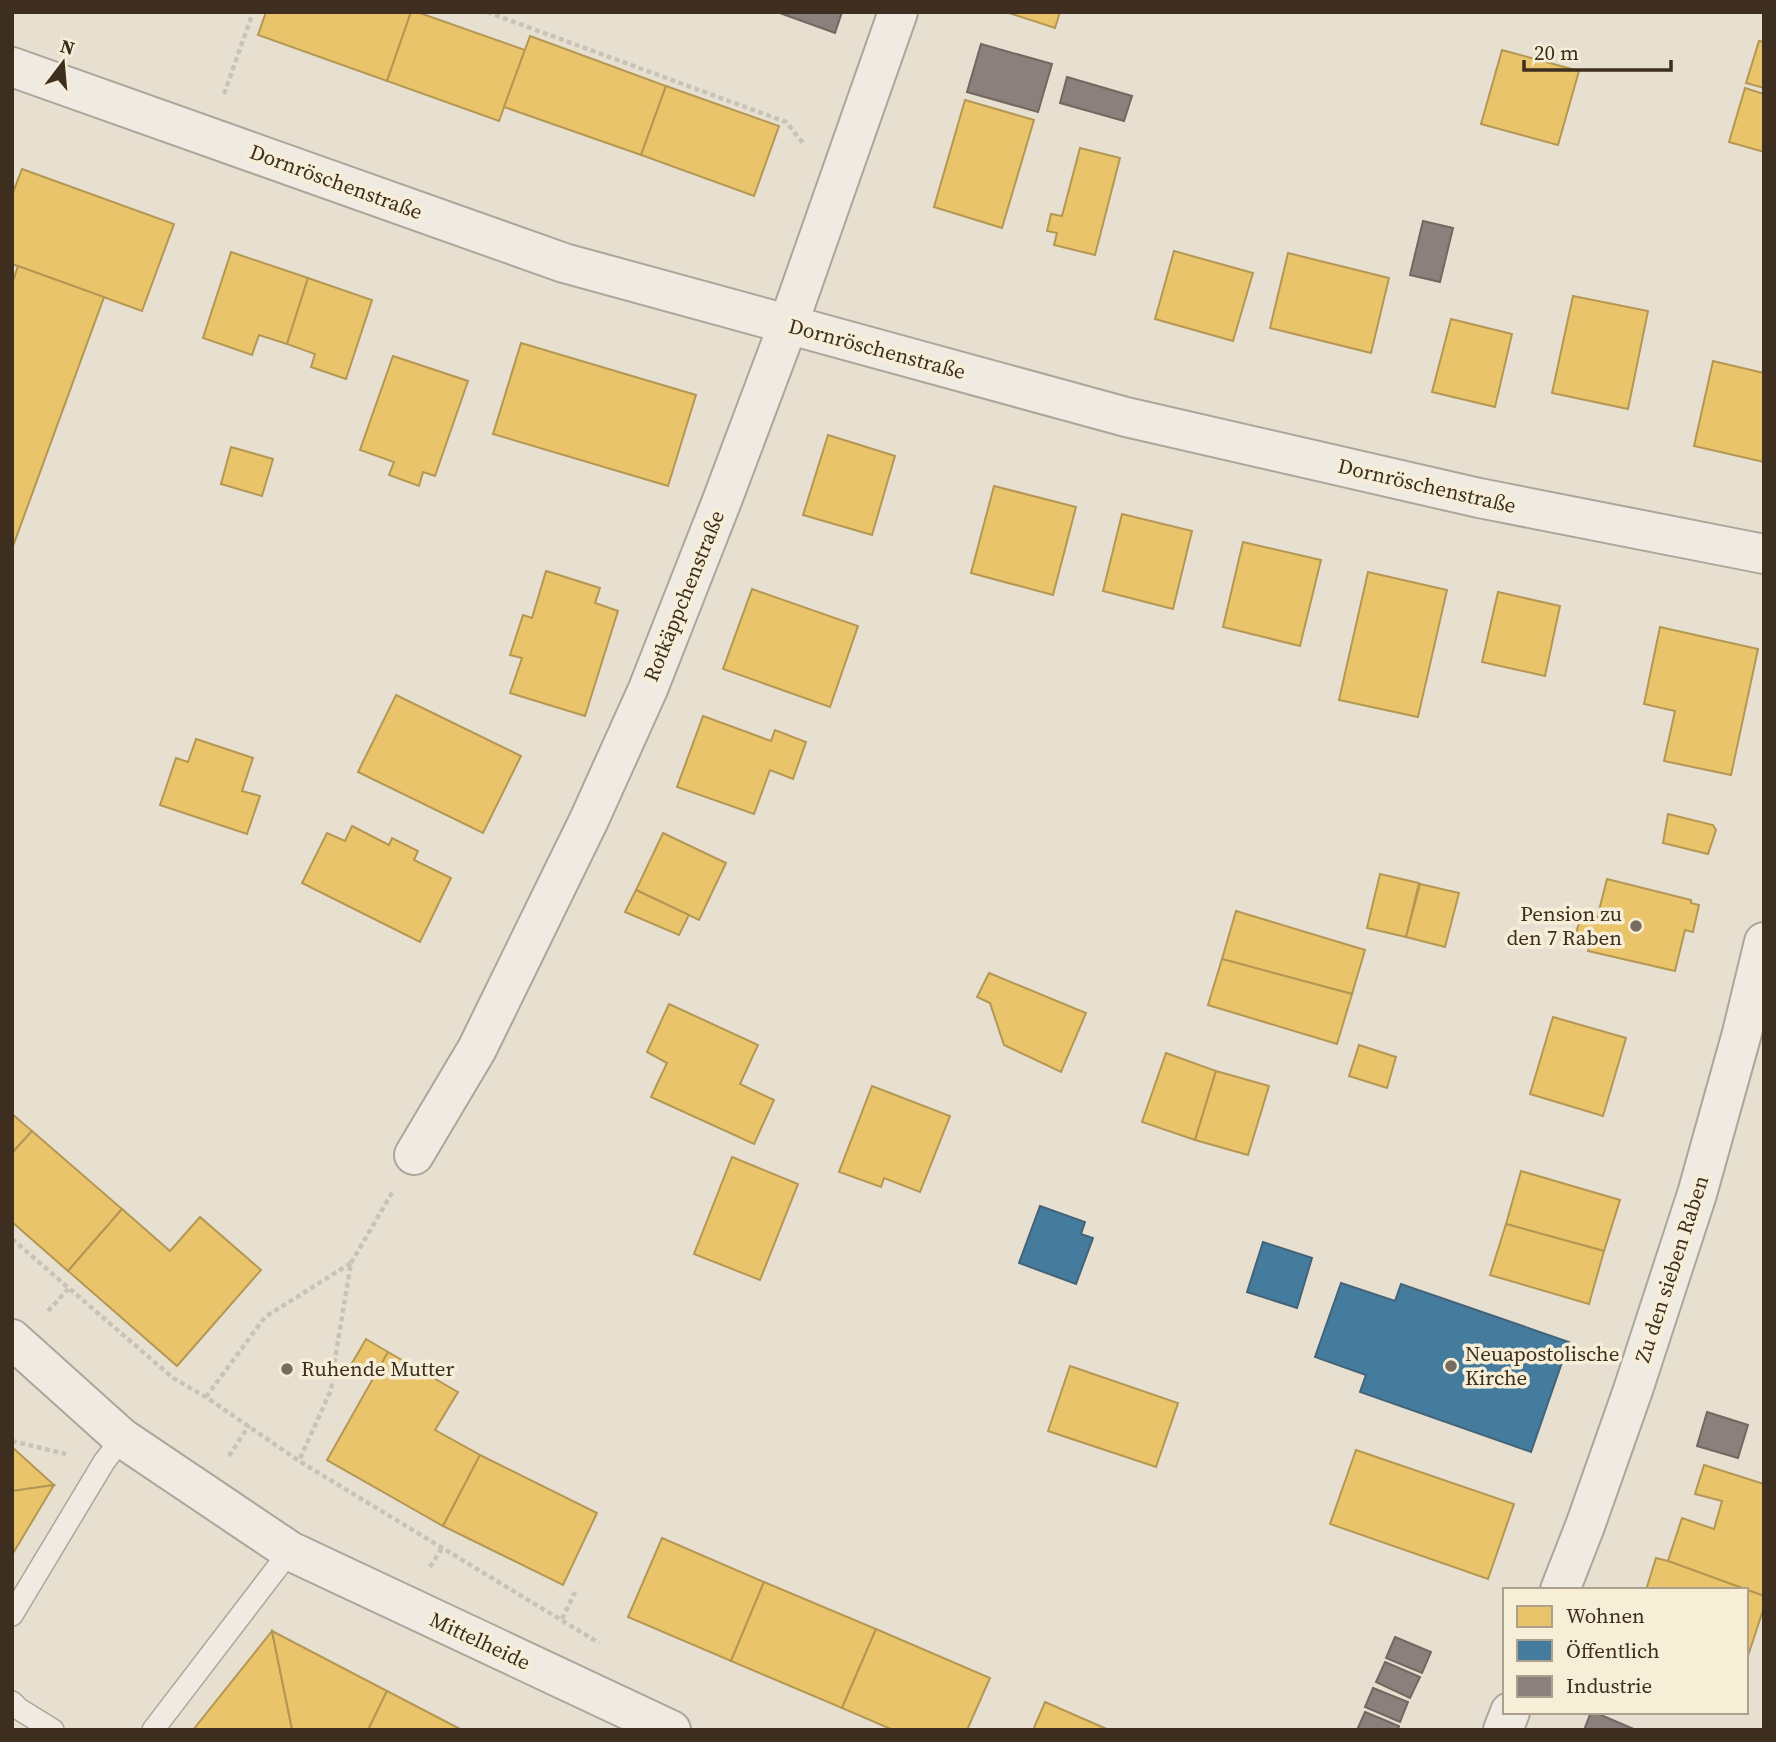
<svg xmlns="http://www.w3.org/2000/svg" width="1776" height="1742" font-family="'Source Serif 4',serif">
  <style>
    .homes { fill: #e9c46a; stroke: #b59754; stroke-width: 2 }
    .public { fill: #457b9d; stroke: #436478; stroke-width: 2 }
    .industry { fill: #8a817c; stroke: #736860; stroke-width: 2 }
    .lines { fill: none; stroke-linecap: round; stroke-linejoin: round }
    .lane-casing { stroke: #ada599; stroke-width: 24 }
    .street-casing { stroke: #ada599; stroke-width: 42 }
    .path { stroke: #c8c2b9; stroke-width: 4.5; stroke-dasharray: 5 3.5; stroke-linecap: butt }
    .lane { stroke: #efebe3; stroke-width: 21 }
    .street { stroke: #efebe3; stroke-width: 38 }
    .poi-dot { fill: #786c5e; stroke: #f7eed8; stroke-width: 2.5 }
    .labels { text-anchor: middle; stroke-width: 7; stroke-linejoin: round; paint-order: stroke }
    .street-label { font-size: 21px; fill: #3d2e20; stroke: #f7eed8 }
    .poi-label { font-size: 21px; fill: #3d2e20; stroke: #f7eed8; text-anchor: start }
  </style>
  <rect width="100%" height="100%" fill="#e7e0d1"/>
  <g class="homes">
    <polygon points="266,12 411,12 387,81 258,35"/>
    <polygon points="411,12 417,12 525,50 499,121 387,81"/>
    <polygon points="1006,12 1060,12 1055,28"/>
    <polygon points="530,36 666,86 641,155 504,107"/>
    <polygon points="1759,41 1764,42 1764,88 1746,83"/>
    <polygon points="1502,50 1579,71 1558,145 1481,124"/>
    <polygon points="666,86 779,126 754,196 641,155"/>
    <polygon points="1745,88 1764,94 1764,152 1729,142"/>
    <polygon points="965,100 1034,120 1002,228 934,207"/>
    <polygon points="1080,148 1120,158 1095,255 1054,245 1057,233 1047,231 1051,214 1062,216"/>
    <polygon points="22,169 174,224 142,311 12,264 12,195"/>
    <polygon points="1174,251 1253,273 1233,341 1155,319"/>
    <polygon points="231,252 308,278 287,344 259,335 252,355 203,338"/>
    <polygon points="1288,253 1389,278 1371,353 1270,328"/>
    <polygon points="18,266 104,297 12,549 12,284"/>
    <polygon points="308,278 372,300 346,379 311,367 315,354 287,344"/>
    <polygon points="1573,296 1648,311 1628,409 1552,393"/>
    <polygon points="1451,319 1512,334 1495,407 1432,392"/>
    <polygon points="521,343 696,395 668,486 493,434"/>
    <polygon points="393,356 468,381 435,476 423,472 419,486 389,475 394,462 360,450"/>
    <polygon points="1713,361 1764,373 1764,462 1694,446"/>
    <polygon points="828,435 895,456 872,535 803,515"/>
    <polygon points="231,447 273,459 262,496 221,484"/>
    <polygon points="994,486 1076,507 1053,595 971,573"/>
    <polygon points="1122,514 1192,531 1173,609 1103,591"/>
    <polygon points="1243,542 1321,560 1300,646 1223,627"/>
    <polygon points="546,571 600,588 595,603 618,611 585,716 510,693 522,658 510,655 523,615 532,618"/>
    <polygon points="1368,572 1447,590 1418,717 1339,700"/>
    <polygon points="752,589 858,626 830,707 723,669"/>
    <polygon points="1498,592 1560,606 1545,676 1482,662"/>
    <polygon points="1660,627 1758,649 1731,775 1664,761 1675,711 1644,704"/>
    <polygon points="396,695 521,756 483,833 358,772"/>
    <polygon points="703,716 771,741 775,730 806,742 793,779 770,770 754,814 677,787"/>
    <polygon points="196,739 253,758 242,791 260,796 247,834 160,805 176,758 188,762"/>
    <polygon points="1668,814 1713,825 1716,830 1708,854 1663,843"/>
    <polygon points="352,826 389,845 392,838 418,851 414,860 451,878 420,942 302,883 327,833 345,841"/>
    <polygon points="663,833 726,863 699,920 636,890"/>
    <polygon points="1380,874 1419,883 1406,937 1367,928"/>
    <polygon points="1607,879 1691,900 1691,903 1699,905 1693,932 1685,930 1675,971 1588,951 1590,945 1574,941 1580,919 1596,922"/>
    <polygon points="1420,884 1459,893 1445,947 1406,937"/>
    <polygon points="636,890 689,915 679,935 625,912"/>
    <polygon points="1236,911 1365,950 1352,994 1222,959"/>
    <polygon points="1222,959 1352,994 1337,1044 1208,1005"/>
    <polygon points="989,973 1086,1013 1061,1072 1004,1045 990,1003 977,997"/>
    <polygon points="669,1004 758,1045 740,1084 774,1100 754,1144 651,1097 667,1063 647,1052"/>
    <polygon points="1553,1017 1626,1038 1603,1116 1530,1094"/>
    <polygon points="1359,1045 1396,1057 1387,1088 1349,1076"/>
    <polygon points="1166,1053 1216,1071 1195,1140 1142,1122"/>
    <polygon points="1216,1071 1269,1086 1248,1155 1195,1140"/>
    <polygon points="872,1086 950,1116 920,1192 884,1178 881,1187 839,1172"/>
    <polygon points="12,1114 32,1131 12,1153"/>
    <polygon points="32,1131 122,1209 68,1271 12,1222 12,1153"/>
    <polygon points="732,1157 798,1184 760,1280 694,1254"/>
    <polygon points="1521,1171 1620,1200 1604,1251 1506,1224"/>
    <polygon points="122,1209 170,1251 200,1217 261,1270 177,1366 68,1271"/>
    <polygon points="1506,1224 1604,1251 1589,1304 1490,1275"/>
    <polygon points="366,1339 388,1352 373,1379 351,1365"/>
    <polygon points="388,1352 458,1392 435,1430 480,1455 443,1526 327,1460"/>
    <polygon points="1070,1366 1178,1403 1156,1467 1048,1431"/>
    <polygon points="12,1447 54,1485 12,1491"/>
    <polygon points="1356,1450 1514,1504 1488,1579 1330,1524"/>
    <polygon points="480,1455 597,1513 563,1585 443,1526"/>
    <polygon points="1704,1465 1764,1484 1764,1596 1668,1561 1682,1518 1714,1529 1722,1501 1695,1494"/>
    <polygon points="54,1485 12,1555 12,1491"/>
    <polygon points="662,1538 764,1582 731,1661 628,1617"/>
    <polygon points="1656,1558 1668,1561 1764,1596 1764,1607 1746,1662 1746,1590 1646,1590"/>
    <polygon points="764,1582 876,1629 842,1708 731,1661"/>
    <polygon points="876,1629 990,1678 967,1730 893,1730 842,1708"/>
    <polygon points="272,1631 292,1730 193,1730"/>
    <polygon points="272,1631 387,1691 368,1730 292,1729"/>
    <polygon points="387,1691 462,1730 368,1730"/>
    <polygon points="1045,1702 1109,1730 1033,1730"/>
  </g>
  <g class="public">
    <polygon points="1040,1206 1085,1222 1081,1234 1093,1238 1076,1284 1019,1263"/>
    <polygon points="1263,1242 1312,1258 1297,1308 1247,1292"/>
    <polygon points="1341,1283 1395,1301 1401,1284 1569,1342 1531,1452 1360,1392 1366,1375 1315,1357"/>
  </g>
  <g class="industry">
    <polygon points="777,12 842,12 835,33"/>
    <polygon points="981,44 1052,64 1038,112 967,92"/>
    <polygon points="1067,77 1132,96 1124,121 1060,103"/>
    <polygon points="1423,221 1453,228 1440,282 1410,275"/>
    <polygon points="1707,1412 1748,1425 1738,1458 1697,1446"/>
    <polygon points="1395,1637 1431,1652 1422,1673 1386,1658"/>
    <polygon points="1385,1662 1420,1677 1410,1698 1376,1682"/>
    <polygon points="1373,1688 1408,1702 1400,1722 1365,1707"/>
    <polygon points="1365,1712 1399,1726 1398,1730 1357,1730"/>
    <polygon points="1591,1712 1594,1712 1636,1730 1584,1730"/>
  </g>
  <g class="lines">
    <g class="lane-casing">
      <g id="lane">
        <polyline points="12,1615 104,1462 122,1438"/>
        <polyline points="12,1702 19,1709 53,1730"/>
        <polyline points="153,1730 290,1551"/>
      </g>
    </g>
    <g class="street-casing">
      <g id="street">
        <polyline points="12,67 564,263 1126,417 1479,498 1764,554"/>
        <polyline points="414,1155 477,1049 589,820 648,689 723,498 788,325 898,12"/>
        <polyline points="12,1339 122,1438 290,1551 671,1730"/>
        <polyline points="1560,1590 1585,1526 1633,1390 1697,1194 1742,1033 1764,942"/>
        <polyline points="1503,1730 1510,1712"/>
      </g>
    </g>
    <g class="path">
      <polyline points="487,12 786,122 803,143"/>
      <polyline points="224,94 253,12"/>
      <polyline points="12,1239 173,1378 206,1397 299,1461 599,1643"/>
      <polyline points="351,1263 393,1191"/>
      <polyline points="48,1311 68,1289"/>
      <polyline points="206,1397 265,1317 351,1263 335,1359 331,1390 299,1461"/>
      <polyline points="12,1441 66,1454"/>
      <polyline points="229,1456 249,1425"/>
      <polyline points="430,1567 442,1548"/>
      <polyline points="562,1619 575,1592"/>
    </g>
    <use href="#lane" class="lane"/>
    <use href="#street" class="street"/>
  </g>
  <g class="poi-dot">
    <circle cx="1636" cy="926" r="7"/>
    <circle cx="1451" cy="1366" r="7"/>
    <circle cx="287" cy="1369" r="7"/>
  </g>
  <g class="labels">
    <g class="street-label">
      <text transform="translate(336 182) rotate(20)" y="7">Dornröschenstraße</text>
      <text transform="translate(877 349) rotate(15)" y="7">Dornröschenstraße</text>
      <text transform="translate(1427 486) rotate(13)" y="7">Dornröschenstraße</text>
      <text transform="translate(684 596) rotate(-68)" y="7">Rotkäppchenstraße</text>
      <text transform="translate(1672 1269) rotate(-72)" y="7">Zu den sieben Raben</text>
      <text transform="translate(480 1641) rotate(25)" y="7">Mittelheide</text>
    </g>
    <g class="poi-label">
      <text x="1622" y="921" text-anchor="end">Pension zu<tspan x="1622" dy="24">den 7 Raben</tspan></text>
      <text x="1465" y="1361">Neuapostolische<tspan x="1465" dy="24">Kirche</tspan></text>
      <text x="301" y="1376">Ruhende Mutter</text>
    </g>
  </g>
  <rect width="1776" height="1742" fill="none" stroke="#3d2e20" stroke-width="28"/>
  <rect x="1503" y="1588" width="245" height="126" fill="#f7eed8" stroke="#ada18e" stroke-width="2"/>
  <rect x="1517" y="1606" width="35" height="21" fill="#e9c46a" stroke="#ada18e" stroke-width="2"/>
  <text x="1566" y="1623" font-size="21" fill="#3d2e20">Wohnen</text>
  <rect x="1517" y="1640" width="35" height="21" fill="#457b9d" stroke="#ada18e" stroke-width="2"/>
  <text x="1566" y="1658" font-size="21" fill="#3d2e20">Öffentlich</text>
  <rect x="1517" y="1676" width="35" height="21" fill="#8a817c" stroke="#ada18e" stroke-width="2"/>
  <text x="1566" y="1693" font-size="21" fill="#3d2e20">Industrie</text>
  <g transform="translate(63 63) rotate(16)" stroke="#f7eed8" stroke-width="5" paint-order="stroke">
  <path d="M0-5L12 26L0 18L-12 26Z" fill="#3d2e20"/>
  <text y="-10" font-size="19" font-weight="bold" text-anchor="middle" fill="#3d2e20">N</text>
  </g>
  <path d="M1524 60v10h147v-10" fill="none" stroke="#3d2e20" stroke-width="3.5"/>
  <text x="1534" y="60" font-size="21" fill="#3d2e20" stroke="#f7eed8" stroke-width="5" paint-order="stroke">20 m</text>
</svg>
